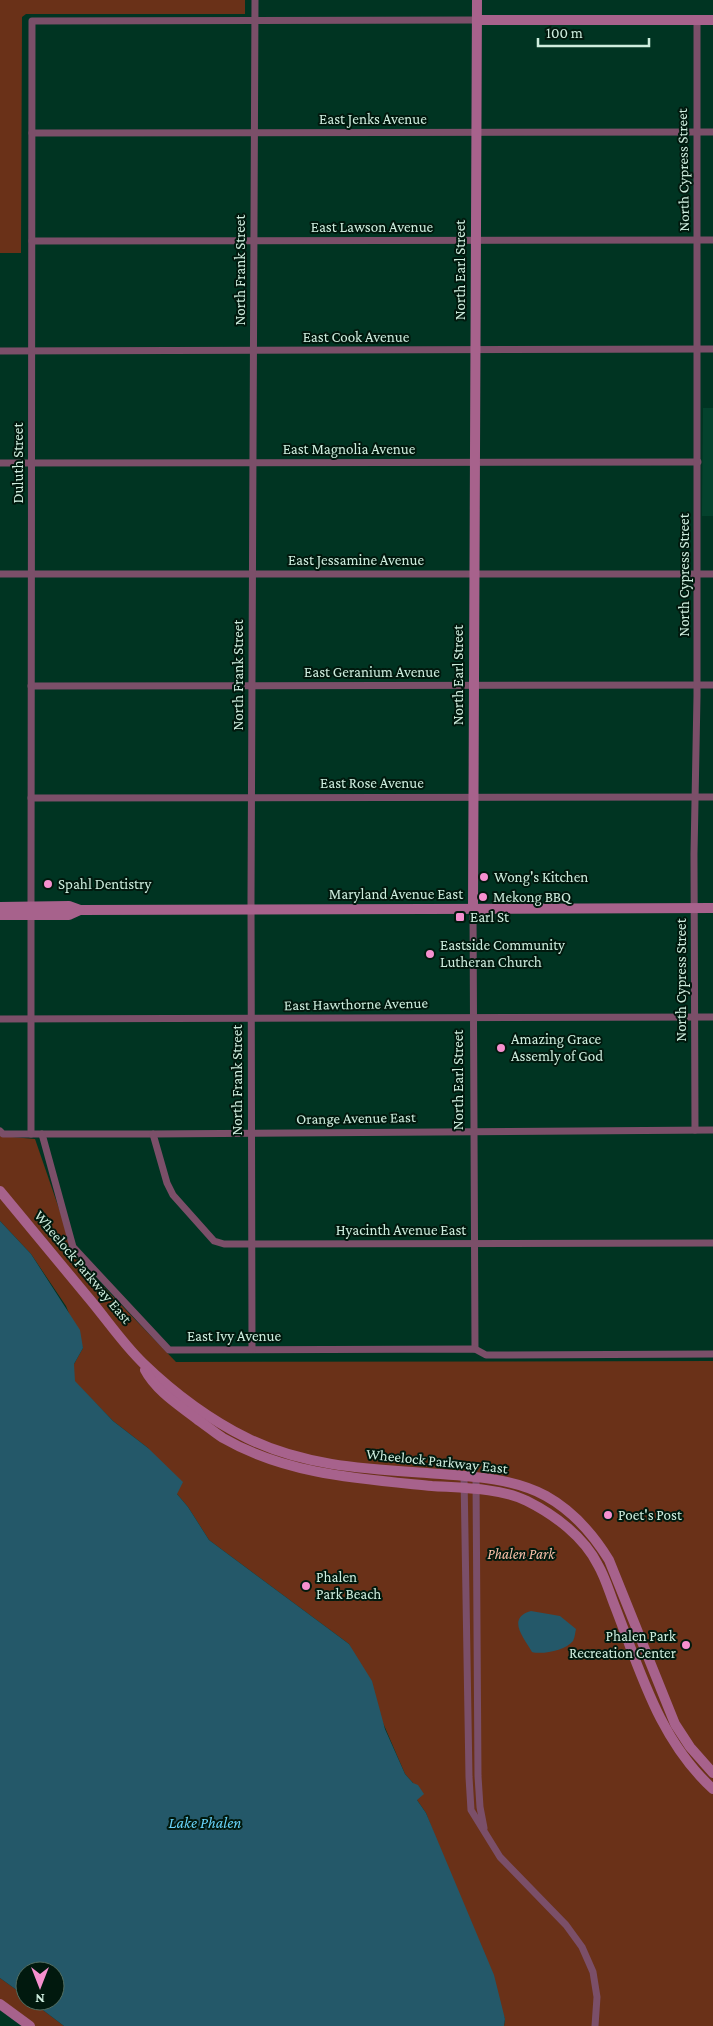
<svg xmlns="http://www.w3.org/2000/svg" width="713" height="2026" font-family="'Crimson Pro',serif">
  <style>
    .built { fill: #04422d }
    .green { fill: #6a3118 }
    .water { fill: #245869 }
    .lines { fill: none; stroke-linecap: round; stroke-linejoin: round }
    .street { stroke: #7b4f69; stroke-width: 7 }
    .secondary { stroke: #a7628c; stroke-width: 10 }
    .poi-dot { fill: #f690cf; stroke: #01190e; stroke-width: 2 }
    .labels { text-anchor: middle; stroke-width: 4; stroke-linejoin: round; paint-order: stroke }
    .street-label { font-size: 15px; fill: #ceedde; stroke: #01190e }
    .poi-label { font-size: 15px; fill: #ceedde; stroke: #01190e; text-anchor: start }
    .park-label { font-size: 15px; font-style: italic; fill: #f8bfa8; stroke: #01190e }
    .water-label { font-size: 16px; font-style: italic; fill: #67d1f6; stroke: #01190e }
  </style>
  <rect width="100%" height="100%" fill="#003422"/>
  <polygon class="built" points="703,408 713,408 713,516 702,516"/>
  <g class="green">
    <polygon points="0,0 245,0 245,14 26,14 22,17 21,253 0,253"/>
    <polygon points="0,1136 35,1139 76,1258 176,1362 713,1361 713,2026 504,2026 505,2019 426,1813 417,1800 413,1783 405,1774 349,1644 209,1540 188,1507 177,1494 148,1448 113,1421 74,1381 74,1364 83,1348 66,1306 31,1254 0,1221"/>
    <polygon points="0,1978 25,1996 25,2001 31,2001 64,2026 28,2026 0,2009"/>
  </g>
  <g class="water">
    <polygon points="0,1221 31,1254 80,1330 83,1348 74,1364 75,1381 113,1421 148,1448 183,1482 177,1494 188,1507 209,1540 349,1644 372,1681 385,1729 405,1774 413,1783 418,1785 424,1794 417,1800 426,1813 494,1975 505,2019 504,2026 64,2026 31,2001 55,2001 55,1971 25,1971 25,1996 0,1978"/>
    <path d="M531,1611L560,1616L576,1629C575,1633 575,1637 573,1641C566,1650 543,1655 532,1652C524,1638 506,1618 531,1611Z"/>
  </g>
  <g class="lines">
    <g class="street">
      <polyline points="32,133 713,132"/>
      <polyline points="32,241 713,240"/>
      <polyline points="0,351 713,349"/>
      <polyline points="0,463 698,462"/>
      <polyline points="0,574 713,574"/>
      <polyline points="31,686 713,685"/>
      <polyline points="31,798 713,797"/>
      <polyline points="31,906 32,21 477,20"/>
      <polyline points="473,908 475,1349"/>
      <polyline points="0,1019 713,1017"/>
      <polyline points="695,1130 694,854 697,696 697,20"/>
      <polyline points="0,1131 3,1134 153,1134 713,1130"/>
      <polyline points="31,1134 31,915"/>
      <polyline points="42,1134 73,1247 169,1350 475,1349 486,1355 713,1354"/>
      <polyline points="153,1134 167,1183 173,1195 214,1241 224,1244 713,1243"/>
      <polyline points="252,1349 251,900 255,0"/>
      <polyline points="464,1476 469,1777 471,1810 500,1857 566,1925 582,1947 593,1972 597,1997 595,2026"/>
      <polyline points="476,1478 478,1776 480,1807 484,1828"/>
    </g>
    <g class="secondary">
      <polyline points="477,20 713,20"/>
      <polyline points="0,907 69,906 80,910 713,908"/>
      <polyline points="473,908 477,0"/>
      <polyline points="0,915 69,915 80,910"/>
      <path d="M0,1191C29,1226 58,1261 87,1296C105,1317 123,1344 143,1363C173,1392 209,1419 247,1438C303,1466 366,1469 427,1473C466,1476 511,1477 546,1496C573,1511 593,1534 609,1560L675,1724L690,1747L713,1773"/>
      <path d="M145,1370C156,1391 180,1406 198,1420C207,1426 215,1433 223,1438C287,1475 361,1479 432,1486C461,1488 501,1488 527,1501C555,1515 584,1537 598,1565C605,1577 609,1591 614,1604C640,1670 659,1740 713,1789"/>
      <polyline points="0,2004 30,2026"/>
    </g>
  </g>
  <g class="poi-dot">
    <circle cx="484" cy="877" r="5"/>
    <circle cx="48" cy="884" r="5"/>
    <circle cx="483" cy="897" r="5"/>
    <rect x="455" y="912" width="10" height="10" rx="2.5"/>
    <circle cx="430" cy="954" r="5"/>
    <circle cx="501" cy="1048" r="5"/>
    <circle cx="608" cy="1515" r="5"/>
    <circle cx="306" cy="1586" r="5"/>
    <circle cx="686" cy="1645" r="5"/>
  </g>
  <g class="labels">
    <g class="street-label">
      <text x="373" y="124">East Jenks Avenue</text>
      <text transform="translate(683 170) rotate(-91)" y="5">North Cypress Street</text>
      <text x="372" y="232">East Lawson Avenue</text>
      <text transform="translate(240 270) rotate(-90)" y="5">North Frank Street</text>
      <text transform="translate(460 270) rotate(-90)" y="5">North Earl Street</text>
      <text x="356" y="342">East Cook Avenue</text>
      <text x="349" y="454">East Magnolia Avenue</text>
      <text transform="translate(18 463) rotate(-90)" y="5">Duluth Street</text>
      <text x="356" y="565">East Jessamine Avenue</text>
      <text transform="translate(684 575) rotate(-90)" y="5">North Cypress Street</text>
      <text x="372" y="677">East Geranium Avenue</text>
      <text transform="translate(238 675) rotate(-90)" y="5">North Frank Street</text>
      <text transform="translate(458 675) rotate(-90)" y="5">North Earl Street</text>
      <text x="372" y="788">East Rose Avenue</text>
      <text x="396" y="899">Maryland Avenue East</text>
      <text transform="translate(681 980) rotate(-90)" y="5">North Cypress Street</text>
      <text transform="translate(356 1004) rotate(-1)" y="5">East Hawthorne Avenue</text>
      <text transform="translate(237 1080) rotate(-90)" y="5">North Frank Street</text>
      <text transform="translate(458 1080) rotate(-90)" y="5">North Earl Street</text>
      <text transform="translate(356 1118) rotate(-1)" y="5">Orange Avenue East</text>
      <text x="401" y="1235">Hyacinth Avenue East</text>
      <text transform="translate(83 1267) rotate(50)" y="5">Wheelock Parkway East</text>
      <text x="234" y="1341">East Ivy Avenue</text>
      <text transform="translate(437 1461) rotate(6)" y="5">Wheelock Parkway East</text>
    </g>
    <g class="poi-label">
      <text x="494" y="882">Wong's Kitchen</text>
      <text x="58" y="889">Spahl Dentistry</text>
      <text x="493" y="902">Mekong BBQ</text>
      <text x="470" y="922">Earl St</text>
      <text x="440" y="950">Eastside Community<tspan x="440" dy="17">Lutheran Church</tspan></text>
      <text x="511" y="1044">Amazing Grace<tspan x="511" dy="17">Assemly of God</tspan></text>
      <text x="618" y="1520">Poet's Post</text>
      <text x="316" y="1582">Phalen<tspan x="316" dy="17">Park Beach</tspan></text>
      <text x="676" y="1641" text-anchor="end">Phalen Park<tspan x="676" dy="17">Recreation Center</tspan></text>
    </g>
    <g class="park-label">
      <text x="521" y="1559">Phalen Park</text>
    </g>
    <g class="water-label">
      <text x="205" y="1828">Lake Phalen</text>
    </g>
  </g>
  <g transform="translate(40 1986) rotate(180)"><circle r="24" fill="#01190e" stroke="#536e61"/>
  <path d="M0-4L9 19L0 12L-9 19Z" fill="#f690cf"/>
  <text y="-8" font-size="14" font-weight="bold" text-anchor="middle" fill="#ceedde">N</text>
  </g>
  <path d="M538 38v8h111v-8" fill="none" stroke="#ceedde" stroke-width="2.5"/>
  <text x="546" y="38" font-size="15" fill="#ceedde" stroke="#01190e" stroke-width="4" paint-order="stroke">100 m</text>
</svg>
